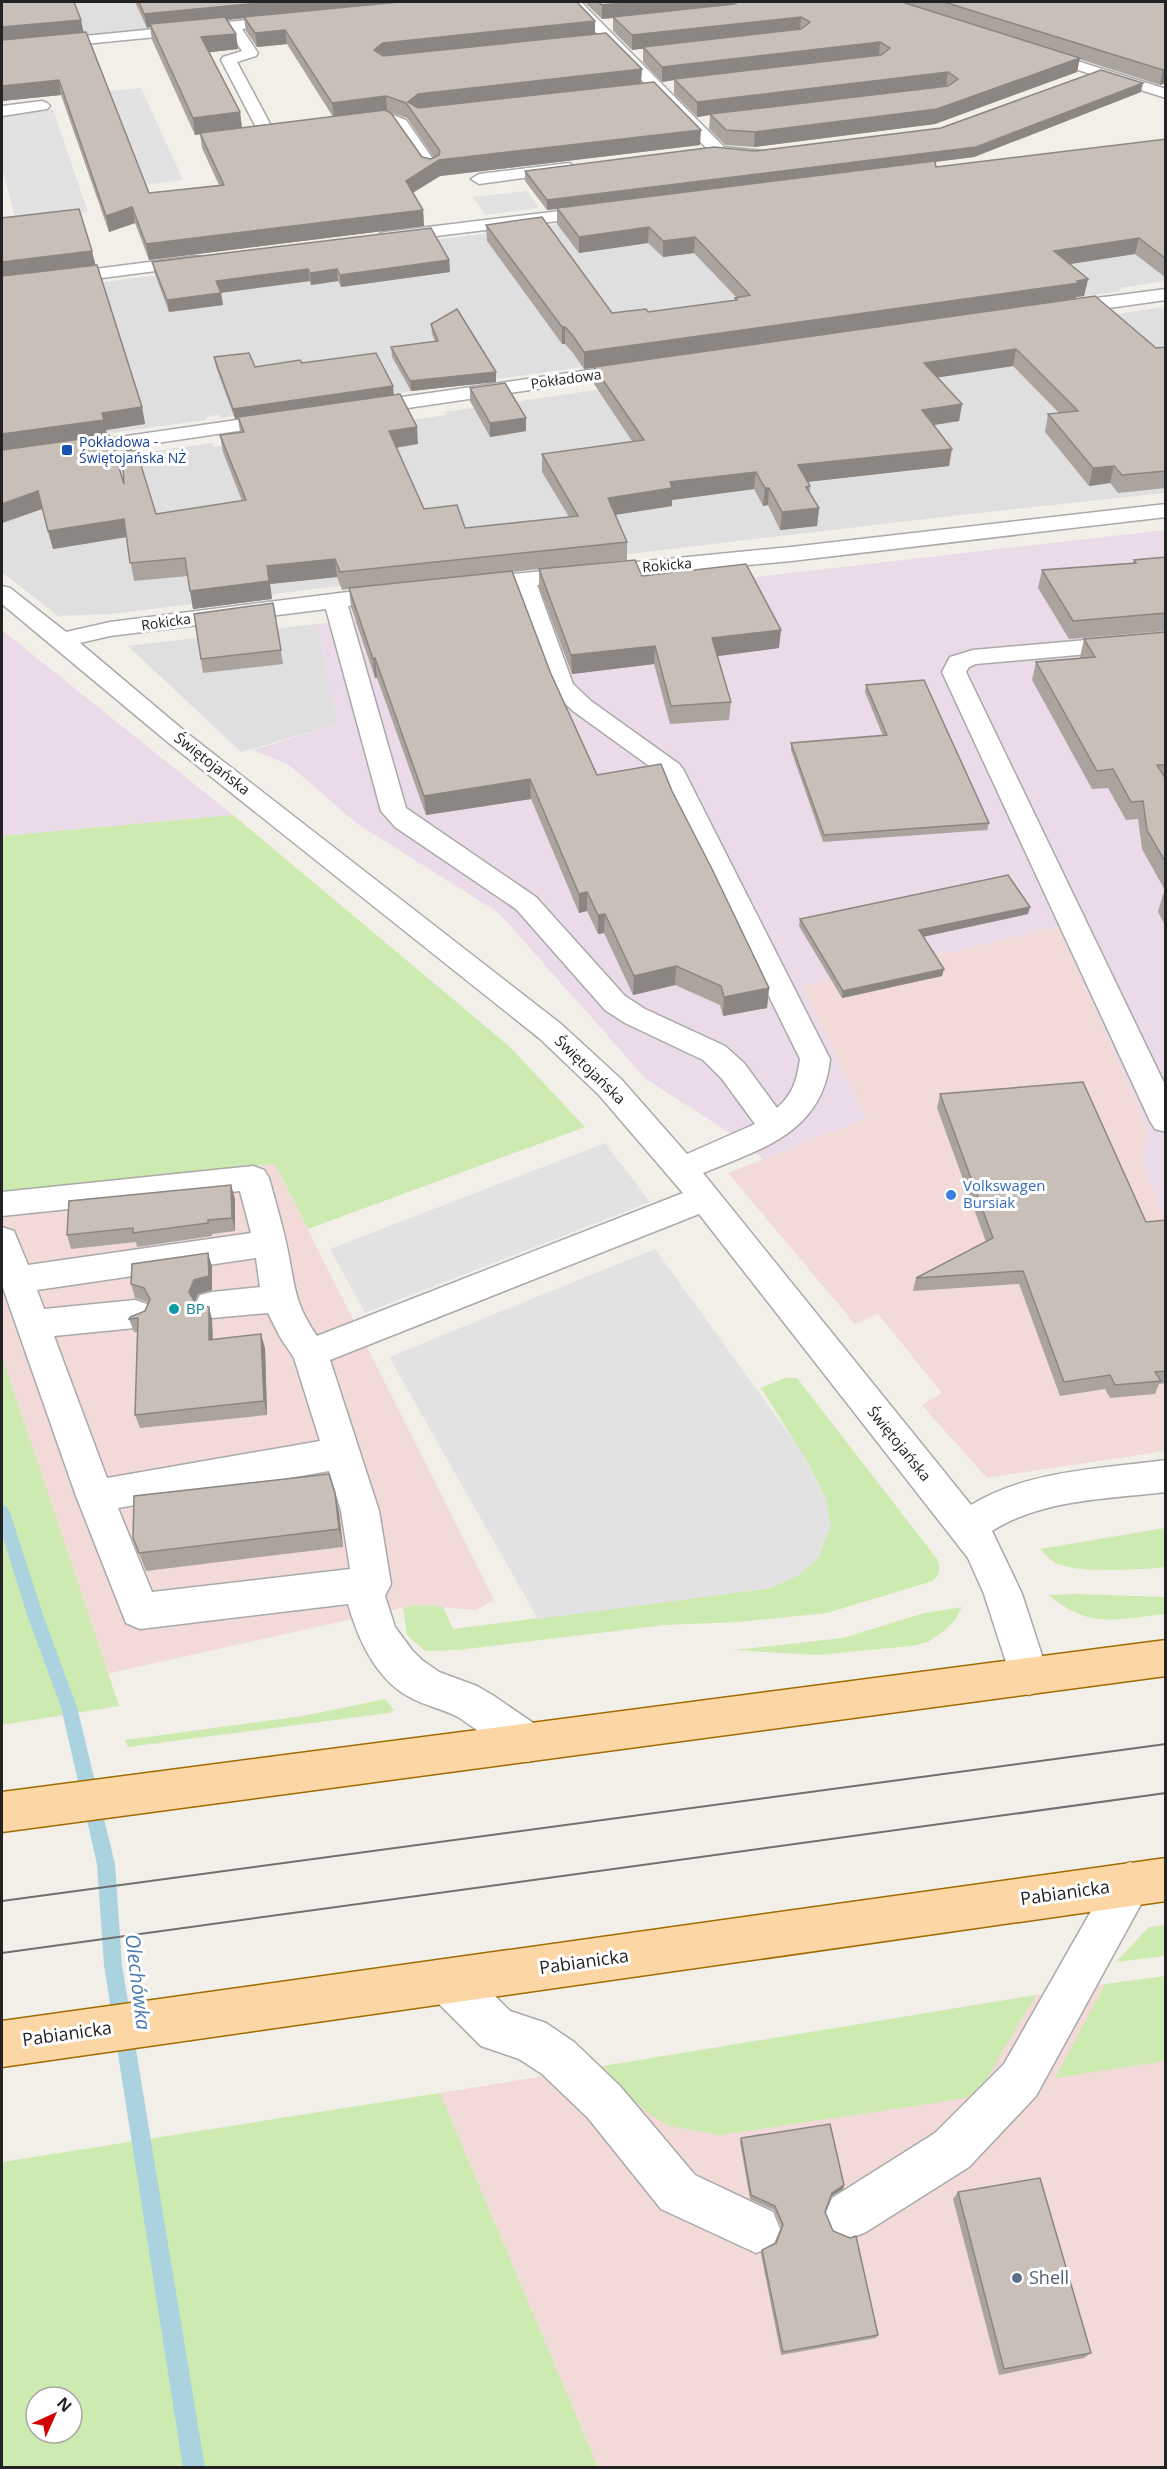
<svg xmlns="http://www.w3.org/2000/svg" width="1167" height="2469" font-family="'Open Sans',sans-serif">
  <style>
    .residential { fill: #e0dfdf }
    .commercial { fill: #f2dad9 }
    .industrial { fill: #ebdbe8 }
    .grass { fill: #cdebb0; fill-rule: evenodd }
    .parking { fill: #e2e2e2 }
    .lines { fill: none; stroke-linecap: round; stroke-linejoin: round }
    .stream { fill: #aad3df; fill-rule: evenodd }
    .minor-casing { stroke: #a9a9a9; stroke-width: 3 }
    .major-casing { stroke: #a06b00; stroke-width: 3 }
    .minor { fill: #fff; fill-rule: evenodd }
    .major { fill: #fcd6a4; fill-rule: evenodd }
    .tram { stroke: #707070; stroke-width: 2 }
    .wall { fill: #aba49e; fill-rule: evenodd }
    .shaded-wall { fill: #8b8681 }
    .building { fill: #c7bfb8; stroke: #8b8681; stroke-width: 1.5 }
    .transit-dot { fill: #1a4fb4; stroke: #fff; stroke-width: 2 }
    .shop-dot { fill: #3f7fe0; stroke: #fff; stroke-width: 2 }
    .culture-dot { fill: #0f9aa8; stroke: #fff; stroke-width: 2 }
    .service-dot { fill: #5c6f8a; stroke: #fff; stroke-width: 2 }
    .labels { text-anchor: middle; stroke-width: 6; stroke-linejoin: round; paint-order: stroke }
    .far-street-label { font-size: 14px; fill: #222; stroke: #fff }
    .far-transit-label { font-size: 14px; fill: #164399; stroke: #fff; text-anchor: start }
    .street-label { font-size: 15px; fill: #222; stroke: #fff }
    .shop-label { font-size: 15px; fill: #366cbe; stroke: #fff; text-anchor: start }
    .culture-label { font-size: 15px; fill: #0d838f; stroke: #fff; text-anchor: start }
    .near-street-label { font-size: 18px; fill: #222; stroke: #fff }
    .near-service-label { font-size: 18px; fill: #4e5e75; stroke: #fff; text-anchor: start }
    .near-water-label { font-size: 20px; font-style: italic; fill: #4a7aab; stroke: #fff }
  </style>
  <rect width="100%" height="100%" fill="#f2efe9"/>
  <g class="residential">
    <polygon points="2,2 305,2 284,16 2,44"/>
    <polygon points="1165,147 1165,281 1119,288 1121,291 256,413 220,418 219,415 209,416 205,420 68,439 2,295"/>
    <polygon points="1165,307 1165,493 960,515 390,582 389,580 111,614 58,616 2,572 2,473 212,443 214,447 447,415 445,412"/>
    <polygon points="317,624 338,724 241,752 128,646"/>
  </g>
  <g class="commercial">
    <polygon points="1059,927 1147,1128 1143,1167 1165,1218 1165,1451 987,1478 922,1405 942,1393 878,1314 855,1324 728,1173 867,1118 802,986"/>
    <polygon points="275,1164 494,1600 476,1610 415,1605 106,1674 2,1356 2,1193"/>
    <polygon points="1105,1984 1056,2077 1165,2061 1165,2467 598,2467 440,2093"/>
  </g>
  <g class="industrial">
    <polygon points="1165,530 1165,1218 1143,1167 1147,1128 1059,927 802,986 867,1118 763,1159 744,1142 646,1079 499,913 356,823 289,765 253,750 338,724 317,624 546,601"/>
    <polygon points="2,630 233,815 2,836"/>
  </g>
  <g class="grass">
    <polygon points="233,815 509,1046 585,1127 308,1229 275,1164 2,1193 2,836"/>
    <polygon points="2,1356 119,1706 2,1725"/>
    <path d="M785,1378H797L937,1559C941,1568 940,1573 933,1581L827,1613L738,1622L665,1625L458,1650L425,1651L407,1635L403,1608L415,1605L443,1607L453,1629L771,1588L826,1499L807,1461L761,1388Z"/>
    <path d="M1165,1528V1567C1141,1570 1074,1574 1054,1562C1049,1559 1044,1553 1040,1549Z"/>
    <path d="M1075,1594L1165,1597V1614C1117,1619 1090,1630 1049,1595Z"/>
    <polygon points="962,1607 955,1620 945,1630 928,1642 912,1646 817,1655 734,1650 843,1638 924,1613"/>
    <polygon points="385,1699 394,1710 389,1713 128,1747 125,1740 303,1716"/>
    <polygon points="1165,1925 1165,1956 1116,1962 1149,1927"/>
    <polygon points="1165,1976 1165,2061 1055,2078 1105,1984"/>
    <polygon points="1036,1995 978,2093 961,2099 720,2135 669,2126 649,2114 621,2088 603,2066"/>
    <path d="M440,2093L598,2467H2V2162ZM36,2397H72V2433H36Z"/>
  </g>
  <g class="parking">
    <polygon points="141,88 183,180 145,185 110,91"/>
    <polygon points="53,109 88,212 16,221 2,167 2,114"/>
    <polygon points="527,191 539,208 485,215 473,197"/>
    <polygon points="605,1143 650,1202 365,1313 330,1249"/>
    <polygon points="655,1249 802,1452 826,1499 831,1526 819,1557 799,1575 771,1588 538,1619 389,1357"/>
  </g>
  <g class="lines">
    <polygon class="stream" points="2,1505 7,1507 10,1512 44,1618 77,1707 115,1864 122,1965 205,2468 183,2468 104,1965 97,1864 61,1707 28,1618 2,1534"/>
    <g class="minor-casing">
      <g id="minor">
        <polygon points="567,2 581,2 724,147 763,151 765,154 763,157 713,155"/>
        <polygon points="289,16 294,17 296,20 294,23 242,29 258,53 256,56 237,62 275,133 267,138 259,133 221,60 223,57 242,51 228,30 2,52 2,44"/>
        <polygon points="1036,48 1166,89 1166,98 1031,55 1029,52"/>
        <polygon points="42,101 47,103 50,106 47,109 2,116 2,106"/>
        <path d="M387,113L406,120L439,168L437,171H425C418,161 402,131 392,125C379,118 358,134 347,122L355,117Z"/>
        <polygon points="569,163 577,168 575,171 479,184 471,179 479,174"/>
        <polygon points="601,206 607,207 610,211 607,215 387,242 381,241 378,237 381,233 387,232"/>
        <polygon points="196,256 202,257 205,261 202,265 2,291 2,281"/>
        <polygon points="1166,289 1166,300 1058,315 1051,313 1049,309 1051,305 1058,303"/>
        <polygon points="638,363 645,365 648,369 645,373 360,415 353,413 350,409 353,405 360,403"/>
        <polygon points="285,413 292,415 295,419 292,423 2,466 2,454"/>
        <path d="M1166,504V517L791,561L537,585L573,684L591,701L679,764L683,769L830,1059C823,1132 762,1149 703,1173L971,1505C1028,1470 1101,1469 1166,1460V1492C1108,1499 1042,1499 992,1531L1022,1594L1049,1677L1043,1690L1029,1695L1015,1690L984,1594L968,1558L699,1214L330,1360L379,1511L391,1584L385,1596L395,1627L412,1650L422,1660L439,1672L477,1686L494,1696L542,1729L548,1743L542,1757L528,1762C502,1752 482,1732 458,1717C443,1709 426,1706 411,1698C376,1680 358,1639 348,1604L140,1629L126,1623L76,1496L2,1285V1227L14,1231L28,1265L251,1233L240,1191L2,1216V1192L253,1166L264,1170L269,1178C275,1199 281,1221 286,1242C295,1282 292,1300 317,1336L683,1193L599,1095L539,1038L170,744L2,604V586L10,588L66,632L110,622L396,586L404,588L408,593L404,598L348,606L406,808L536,897L625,996L645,1009L725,1046L744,1063L777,1108C793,1094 797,1080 800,1059L659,773L573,711L553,692L515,588L471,592L463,590L460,585L463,580L471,578L791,547ZM326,609L381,811L395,827L516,909L605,1010L625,1023L703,1060L722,1079L755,1124L687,1154L621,1079L561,1024L188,734L80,643L110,636ZM256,1258L260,1287L212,1292L200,1295L195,1305L200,1315L212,1318L268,1313L280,1337L294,1358L320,1441L107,1478L54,1336L135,1328L147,1324L152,1314L147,1304L135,1300L44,1309L37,1290ZM329,1471L341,1511L350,1569L152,1592L118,1508Z"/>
        <polygon points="1166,633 1166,647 976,664 969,667 966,672 1166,1087 1166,1132 1155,1129 1150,1121 942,672 950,657 973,650"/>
        <polygon points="1130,1862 1145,1869 1152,1884 1036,2096 969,2167 866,2232 849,2239 832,2232 825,2215 832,2198 935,2133 1004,2064 1115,1869"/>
        <polygon points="449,1960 465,1966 510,2011 546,2023 574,2042 620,2086 695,2175 773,2212 780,2229 773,2246 756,2253 661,2209 588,2118 542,2074 519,2059 481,2046 433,1998 427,1982 433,1966"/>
      </g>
    </g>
    <g class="major-casing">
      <g id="major">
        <polygon points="1166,1640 1166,1676 2,1832 2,1792"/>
        <polygon points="1166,1858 1166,1901 2,2067 2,2021"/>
      </g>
    </g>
    <use href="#minor" class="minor"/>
    <use href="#major" class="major"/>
    <g class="tram">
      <polyline points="2,1901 1166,1744"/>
      <polyline points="2,1953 1166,1793"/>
    </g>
  </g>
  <g class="wall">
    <path d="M2,2L84,32L149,193L219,185L202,148L200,134L195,135L152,40L150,27L147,28L135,2H577L595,34L700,145L440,176L413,193L423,210L424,226L149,260L135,223L109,232L61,95L2,101ZM244,18L246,31L257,47L287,44L333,117L242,128L240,112L209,52L238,49L236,34L227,20ZM386,111L407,118L434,158L431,159L422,157Z"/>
    <polygon points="584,2 1166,2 1166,83 1160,85 1079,59 1077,72 935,124 754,147 725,145 709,129 710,115 697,117 674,94 674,80 662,82 643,62 643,48 632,50 613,31 613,18 602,19"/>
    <polygon points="1141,92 974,157 935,162 936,167 1166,139 1166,278 1135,254 1069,264 1088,279 1084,296 1076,297 1076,299 1156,348 1166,347 1166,488 1118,493 1110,483 1089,486 1045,432 1048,414 1059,413 1013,366 937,377 962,404 959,421 934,425 949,466 808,482 810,486 810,493 819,508 817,526 780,530 768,505 763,506 754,489 672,500 672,506 615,515 627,542 627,560 570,566 642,576 779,648 717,656 731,702 729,720 670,724 654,664 572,674 539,587 539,569 512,572 551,674 597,775 672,791 769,988 767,1008 723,1016 720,1005 675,985 633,995 604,933 598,934 587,911 579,913 531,799 426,815 377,678 375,678 351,607 349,589 342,590 337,577 270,584 272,599 193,609 188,576 134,581 126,537 53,549 42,509 2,523 2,218 92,251 95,265 142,407 145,424 106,430 107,435 124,484 156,514 242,501 223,452 220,435 240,432 238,418 235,419 216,367 214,357 255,367 302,363 394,395 418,444 396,448 424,509 465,528 569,517 542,472 542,454 632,441 594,384 594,368 584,369 573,353 565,344 562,344 487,241 486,225 612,313 648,312 735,301 735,298 736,297 694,253 663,257 648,243 579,253 557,224 557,209 547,210 525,181 525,171 755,151 941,128"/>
    <polygon points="449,260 450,272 341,287 338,281 311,285 310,281 221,293 223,305 169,312 155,274 152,262"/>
    <polygon points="431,324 496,372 496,382 411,391 392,357 391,347 435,341 432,334"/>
    <polygon points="470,388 526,431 490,437 470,401"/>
    <polygon points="1166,557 1166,631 1069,639 1038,588 1042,570 1133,563 1134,560"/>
    <polygon points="273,603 283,664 203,673 194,614"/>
    <polygon points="1166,632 1166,892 1142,849 1138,819 1126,820 1108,788 1092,789 1032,680 1036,662 1080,658 1080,657 1084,639"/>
    <polygon points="866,685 989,823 987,830 823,842 791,750 791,743 883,736 865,692"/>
    <polygon points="1166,893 1166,927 1158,912 1163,894"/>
    <polygon points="1028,914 923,937 942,976 842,998 799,926 800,919"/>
    <polygon points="940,1094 1146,1222 1166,1220 1166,1383 1159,1384 1155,1394 1110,1398 1105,1389 1060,1396 1019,1284 913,1291 916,1278 986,1242 937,1108"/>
    <polygon points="231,1185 235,1199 235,1231 212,1234 212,1236 137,1247 136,1242 71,1249 67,1235"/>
    <polygon points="208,1253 212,1267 212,1290 198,1294 195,1302 196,1304 209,1307 212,1320 213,1340 265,1348 267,1415 140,1428 135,1415 138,1332 134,1332 129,1319 145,1311 148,1303 148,1302 135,1298 131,1284"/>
    <polygon points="339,1512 343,1547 146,1571 133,1538"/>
    <polygon points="741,2138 844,2185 843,2189 830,2197 825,2212 878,2335 876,2338 781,2355 761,2254 762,2250 776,2243 782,2228 774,2210 750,2199 740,2142"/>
    <polygon points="958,2192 1091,2353 1084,2358 999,2375 953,2199"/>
  </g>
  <g class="shaded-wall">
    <polygon points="270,2 415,2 151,27 150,24 150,27 147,28 144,14"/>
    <polygon points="635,2 733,2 733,6 602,19 602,5"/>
    <polygon points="801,17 800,31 632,50 632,35"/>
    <polygon points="81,20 84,34 2,43 2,27"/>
    <polygon points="595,21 595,35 375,65 374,50 383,43"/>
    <polygon points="285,30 287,44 257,47 255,33"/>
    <polygon points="236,34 238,49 204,53 201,37"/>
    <polygon points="880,42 879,57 674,79 674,80 662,82 662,67"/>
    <polygon points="1080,58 1077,72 935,124 754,147 755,132"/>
    <polygon points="642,69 641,83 419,109 408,102 418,94"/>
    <polygon points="1166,69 1166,83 1160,85 1163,70"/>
    <polygon points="948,72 946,87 710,114 710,115 697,117 697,102"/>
    <polygon points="59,80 61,95 2,101 2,86"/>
    <polygon points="1143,83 1141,92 974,157 547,210 547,200 976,147"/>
    <polygon points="386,96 387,111 334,118 332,103"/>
    <polygon points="240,112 242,129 195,135 193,118"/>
    <polygon points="701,130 700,145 440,176 407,196 406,181 439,160"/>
    <polygon points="132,207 135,223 109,232 106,216"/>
    <polygon points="423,210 424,226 149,260 146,244"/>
    <polygon points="649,227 648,243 579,253 579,237"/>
    <polygon points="695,237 694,253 663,257 663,241"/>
    <polygon points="1139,238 1135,254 1051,267 1054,251"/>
    <polygon points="92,251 96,267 2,280 2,262"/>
    <polygon points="449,260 450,272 341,287 340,275"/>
    <polygon points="308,269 310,281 218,293 216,281"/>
    <polygon points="337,269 338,281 311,285 310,273"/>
    <polygon points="1088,279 1084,296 1076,297 1076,299 584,369 584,352"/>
    <polygon points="221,293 223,305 169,312 167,300"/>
    <rect x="562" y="327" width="3" height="17"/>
    <polygon points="1016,349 1013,366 922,380 924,363"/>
    <polygon points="496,372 496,382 411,391 410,381"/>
    <polygon points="393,386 394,396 235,419 233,409"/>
    <polygon points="962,404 959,421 920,427 922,410"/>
    <polygon points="142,407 145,424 106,430 107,437 2,454 2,434 102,413"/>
    <polygon points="526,418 526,431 490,437 490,423"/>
    <polygon points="417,427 418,444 390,448 389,431"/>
    <polygon points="952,449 949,466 797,483 798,465"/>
    <polygon points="1114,466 1110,483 1089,486 1093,468"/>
    <polygon points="756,472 754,489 672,500 672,506 607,516 608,498 670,482"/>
    <polygon points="765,488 769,488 768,505 763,506"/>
    <polygon points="38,491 42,509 2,523 2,504"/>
    <polygon points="819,508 817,526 780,530 782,512"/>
    <polygon points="124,519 127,537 53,549 48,531"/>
    <polygon points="335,559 337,577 270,584 272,599 193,609 190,591 267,566"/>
    <polygon points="781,630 779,648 711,657 712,638"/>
    <polygon points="655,646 654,664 572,674 571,655"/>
    <polygon points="375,658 377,678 375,678 373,659"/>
    <polygon points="530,779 531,799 426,815 424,796"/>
    <polygon points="587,892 587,911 579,913 579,894"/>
    <polygon points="1030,907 1028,914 917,938 919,930"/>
    <polygon points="605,914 604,933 598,934 598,915"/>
    <polygon points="676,966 675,985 633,995 634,976"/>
    <polygon points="944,969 942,976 842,998 843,991"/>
    <polygon points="769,988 767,1008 723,1016 724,997"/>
    <polygon points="231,1185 235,1199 235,1231 232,1218"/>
    <polygon points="208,1253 212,1267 212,1290 198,1294 193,1306 189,1292"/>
    <polygon points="209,1307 212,1320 213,1353 209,1340"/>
    <polygon points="261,1334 265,1348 267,1415 264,1401"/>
    <polygon points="335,1493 339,1512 343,1547 339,1529"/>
    <polygon points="844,2185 843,2189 830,2197 832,2193"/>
  </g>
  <g class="building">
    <polygon points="2,2 74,2 81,20 2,27"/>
    <polygon points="139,2 270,2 144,14"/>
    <polygon points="399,2 577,2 595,21 383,43 374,50 383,56 606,33 642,69 418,94 408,102 418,108 654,82 701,130 439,160 406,181 423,210 146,244 132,207 106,216 59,80 2,86 2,40 86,32 149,193 224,185 200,133 385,110 391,113 422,157 431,159 439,155 440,151 406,103 386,96 332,103 285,30 255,33 244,17"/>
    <polygon points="598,2 635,2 602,5"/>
    <polygon points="738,2 902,2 1080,58 937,109 755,132 726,130 710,114 948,86 958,79 948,72 697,102 674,79 881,55 890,48 880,42 662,67 643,47 801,29 810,22 801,17 632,35 613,17 734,4"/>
    <polygon points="944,2 1166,2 1166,69 1163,70"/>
    <polygon points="225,17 236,34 201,37 240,112 193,118 150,24"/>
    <polygon points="1101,70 1143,83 976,147 547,200 525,171 714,147 755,151 941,128"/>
    <polygon points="1166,139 1166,259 1139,238 1054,251 1088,279 1077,281 1079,283 584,352 573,336 565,327 562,327 486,225 542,217 612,313 646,309 648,312 737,300 735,298 750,295 695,237 663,241 649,227 579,237 557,208 935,161 936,167"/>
    <polygon points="79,209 92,251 2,262 2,218"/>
    <polygon points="431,228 449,260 340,275 337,269 310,273 308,269 216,281 221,293 167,300 152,262"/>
    <polygon points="97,265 142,407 102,413 104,420 2,434 2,276"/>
    <polygon points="1095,296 1156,348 1166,347 1166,471 1122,475 1114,466 1093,468 1048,414 1078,411 1016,349 924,363 962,404 922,410 952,449 798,465 810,486 806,487 819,508 782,512 769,488 765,488 756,472 670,482 672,488 608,498 627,542 340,572 335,559 267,566 269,581 190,591 185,558 130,563 124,519 48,531 38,491 2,504 2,450 109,435 124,484 122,451 136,449 156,514 246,500 220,435 244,432 238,417 400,394 417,427 389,431 424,509 457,505 465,528 578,516 542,454 644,440 594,367"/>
    <polygon points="457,309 496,372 410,381 391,347 438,341 431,324"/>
    <polygon points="249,353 255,367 300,360 302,363 376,353 393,386 233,409 214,357"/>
    <polygon points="505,383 526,418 490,423 470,388"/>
    <polygon points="1166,557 1166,613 1073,621 1042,570 1136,563 1134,560"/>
    <polygon points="635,560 642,576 746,564 781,630 712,638 731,702 671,706 655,646 571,655 539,569"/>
    <polygon points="512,571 551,674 597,775 661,764 672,791 712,869 769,988 724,997 721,986 676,966 634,976 605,914 598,915 587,892 579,894 530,779 424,796 375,658 373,659 349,588"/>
    <polygon points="273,603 281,650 201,659 194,614"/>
    <polygon points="1166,632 1166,765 1157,765 1166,779 1166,863 1147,830 1143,801 1131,802 1113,769 1097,771 1036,662 1095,657 1084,639"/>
    <polygon points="924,680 989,823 824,835 791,743 887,735 866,685"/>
    <polygon points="1008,875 1030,907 919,930 944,969 843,991 800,919"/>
    <polygon points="1083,1082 1146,1222 1166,1220 1166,1371 1155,1372 1161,1381 1115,1385 1110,1375 1064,1382 1023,1271 916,1278 993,1238 940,1094"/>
    <polygon points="231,1185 232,1218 208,1220 208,1223 133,1233 133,1228 67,1235 69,1201"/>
    <polygon points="208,1253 209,1276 194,1280 189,1292 196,1304 209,1307 209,1340 261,1334 264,1401 135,1415 138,1318 129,1319 130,1317 145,1311 150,1299 144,1288 131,1284 132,1264"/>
    <polygon points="329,1474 335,1493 339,1529 139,1553 133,1538 134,1496"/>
    <polygon points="830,2124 844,2185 832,2193 825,2212 833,2231 850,2238 856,2236 878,2335 783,2352 762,2250 776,2243 783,2225 775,2206 751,2195 741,2138"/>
    <polygon points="1040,2178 1091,2353 1004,2369 958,2192"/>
  </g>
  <rect class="transit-dot" x="61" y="444" width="12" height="12" rx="3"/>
  <circle class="shop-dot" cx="951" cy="1195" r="6"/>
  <circle class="culture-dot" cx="174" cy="1309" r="6"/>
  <circle class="service-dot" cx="1017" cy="2278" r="6"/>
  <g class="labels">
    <g class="far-street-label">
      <text transform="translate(566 379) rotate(-8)" y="5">Pokładowa</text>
      <text transform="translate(667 565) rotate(-5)" y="5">Rokicka</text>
      <text transform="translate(166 622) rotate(-8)" y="5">Rokicka</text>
    </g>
    <g class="far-transit-label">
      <text x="79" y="447">Pokładowa -<tspan x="79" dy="16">Świętojańska NŻ</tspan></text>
    </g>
    <g class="street-label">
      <text transform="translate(212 764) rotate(38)" y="5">Świętojańska</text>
      <text transform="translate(590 1070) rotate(44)" y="5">Świętojańska</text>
      <text transform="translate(899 1444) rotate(51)" y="5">Świętojańska</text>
    </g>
    <g class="shop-label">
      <text x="963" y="1191">Volkswagen<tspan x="963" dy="17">Bursiak</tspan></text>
    </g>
    <g class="culture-label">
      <text x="186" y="1314">BP</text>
    </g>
    <g class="near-street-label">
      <text transform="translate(1065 1893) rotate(-8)" y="6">Pabianicka</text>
      <text transform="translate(584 1962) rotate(-8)" y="6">Pabianicka</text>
      <text transform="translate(67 2034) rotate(-8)" y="6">Pabianicka</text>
    </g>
    <g class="near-service-label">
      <text x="1029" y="2284">Shell</text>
    </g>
    <g class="near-water-label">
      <text transform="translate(138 1982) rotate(83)" y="7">Olechówka</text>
    </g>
  </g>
  <rect width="1167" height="2469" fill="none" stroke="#222222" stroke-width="6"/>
  <g transform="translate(54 2415) rotate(45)"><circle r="28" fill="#ffffff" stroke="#a7a7a7" stroke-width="1.5"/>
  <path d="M0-4.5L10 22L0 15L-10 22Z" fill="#d40000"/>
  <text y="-9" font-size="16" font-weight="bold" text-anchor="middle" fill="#222222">N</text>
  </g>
</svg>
